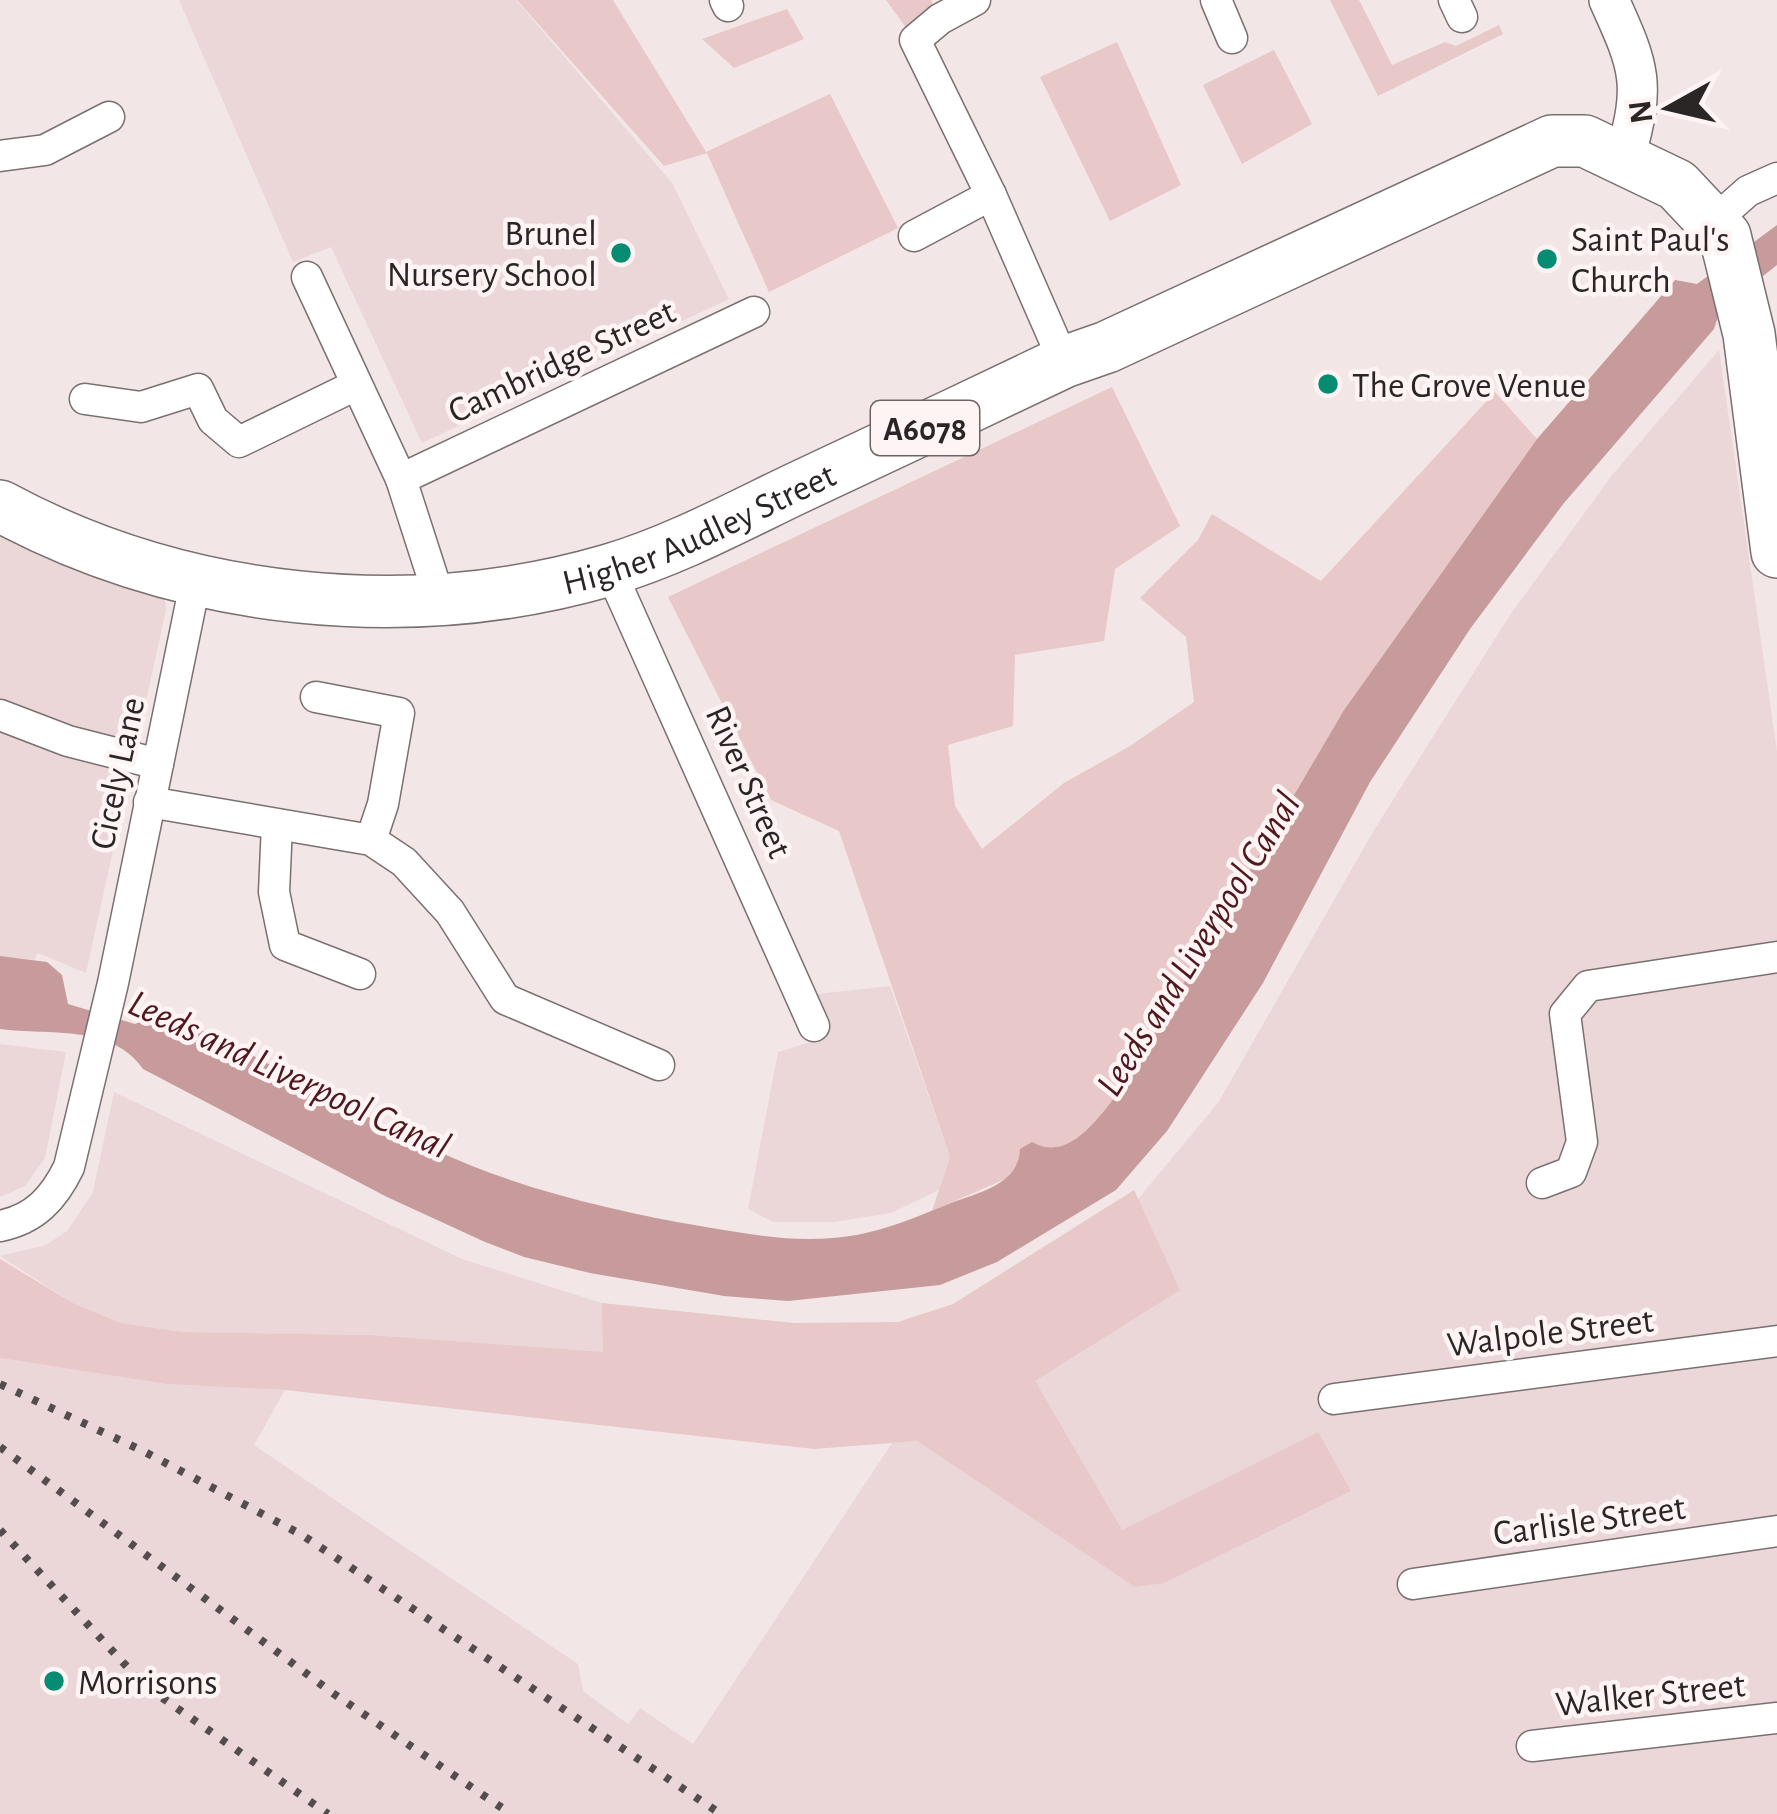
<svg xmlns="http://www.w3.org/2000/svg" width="1777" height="1814" font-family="'Alegreya Sans',sans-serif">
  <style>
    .built { fill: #ebd7d7 }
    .green { fill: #e8c8c8 }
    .water { fill: #c79b9c }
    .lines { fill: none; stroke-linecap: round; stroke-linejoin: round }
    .minor-casing { stroke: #7a7070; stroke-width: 33 }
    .tertiary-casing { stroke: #7a7070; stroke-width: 42 }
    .trunk-casing { stroke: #7a7070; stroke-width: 54 }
    .minor { stroke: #fff; stroke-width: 30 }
    .tertiary { stroke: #fff; stroke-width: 39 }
    .trunk { stroke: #fff; stroke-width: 51 }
    .rail { stroke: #534e4d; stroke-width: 8; stroke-dasharray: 6 12; stroke-linecap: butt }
    .poi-dot { fill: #068c72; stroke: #fff4f4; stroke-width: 4.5 }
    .labels { text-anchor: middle; stroke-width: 9; stroke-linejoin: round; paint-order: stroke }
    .shield { fill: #fff4f4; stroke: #6a6464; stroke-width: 3 }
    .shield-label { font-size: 33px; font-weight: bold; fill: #2a2626 }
    .poi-label { font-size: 36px; fill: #2a2626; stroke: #fff4f4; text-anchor: start }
    .street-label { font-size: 36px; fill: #2a2626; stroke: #fff4f4 }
    .water-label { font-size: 39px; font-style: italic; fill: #4f191e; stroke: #fff4f4 }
  </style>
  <rect width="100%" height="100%" fill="#f2e7e6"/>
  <g class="built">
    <polygon points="179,0 516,0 672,183 729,299 422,443 331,247 293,262"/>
    <polygon points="1719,350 1777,751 1777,1814 0,1814 0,1358 166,1384 285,1390 254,1445 578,1664 583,1691 628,1724 640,1708 693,1744 892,1443 917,1441 1102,1564 1033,1382 1138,1199 1218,1103 1374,830 1510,615 1613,474"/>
    <polygon points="0,534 47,555 152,586 165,600 166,610 86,973 38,953 34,960 0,956"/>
    <polygon points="890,986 950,1157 939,1190 891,1213 834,1222 773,1222 748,1209 778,1052 827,1037 817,994"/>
    <polygon points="0,1044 66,1052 45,1158 25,1186 0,1197"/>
    <polygon points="114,1092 462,1259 602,1303 604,1353 371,1335 183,1332 121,1323 73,1303 0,1256 46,1245 67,1231 93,1192"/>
  </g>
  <g class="green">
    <polygon points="517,0 613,0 706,152 830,94 898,228 769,292 707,153 664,166"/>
    <polygon points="886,0 931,0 940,19 915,40"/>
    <polygon points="1330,0 1359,0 1392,65 1445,42 1456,46 1499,25 1503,34 1378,96"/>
    <polygon points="787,9 804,39 734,68 702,39"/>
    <polygon points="1117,42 1181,185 1110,221 1040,77"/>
    <polygon points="1274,50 1312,124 1242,164 1203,85"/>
    <path d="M1112,387L1180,526L1115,569L1104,641L1015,655L1013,726L948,745L955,806L982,849L1064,783L1130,746L1194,702L1186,637L1140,598L1198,540L1212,514L1321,581L1495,392L1537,439L1344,710L1122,1088C1106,1107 1085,1141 1061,1149C1041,1157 1025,1156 1012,1176L932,1211L950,1157L839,831L771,800L668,597Z"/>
    <polygon points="1134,1190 1180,1290 1035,1381 1122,1530 1318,1432 1351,1491 1164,1583 1135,1587 917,1441 814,1449 285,1390 166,1384 0,1358 0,1259 73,1303 121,1323 183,1332 371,1335 603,1352 602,1303 794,1323 898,1322 953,1304"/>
  </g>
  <path class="water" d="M1777,225V265L1720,310L1714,329L1564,503L1470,629L1370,782L1263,983L1167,1131L1116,1190L997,1262L940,1285L788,1301L724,1296L590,1273L524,1257L485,1242L387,1197L143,1069C111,1023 49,1036 0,1029V956L47,962L62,975L68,1004L135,1024L163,1013C256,1052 342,1107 433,1149C518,1189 613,1211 706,1227C748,1234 790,1242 833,1238C873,1235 910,1220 946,1205C976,1193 1019,1186 1020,1149L1032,1142C1070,1164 1100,1115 1122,1088L1344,710L1537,439L1675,280L1697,284Z"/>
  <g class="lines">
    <g class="minor-casing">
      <g id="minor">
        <polyline points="725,0 728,6"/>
        <polyline points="975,0 940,19 915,40 991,195 1064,362"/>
        <polyline points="1216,0 1232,38"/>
        <polyline points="1454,0 1462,17"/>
        <polyline points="0,156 45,150 109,117"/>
        <polyline points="1713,222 1748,191 1777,178"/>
        <polyline points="914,236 991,195"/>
        <polyline points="307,277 401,479 440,600"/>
        <polyline points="85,399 141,407 198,389 213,420 239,442 356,385"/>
        <polyline points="401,479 754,312"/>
        <polyline points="610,570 814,1026"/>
        <polyline points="316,697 399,713 383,804 371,840"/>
        <polyline points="0,715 68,741 158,764"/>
        <polyline points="149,802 371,840 404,862 450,912 505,999 659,1065"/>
        <polyline points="277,825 274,892 285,945 360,974"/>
        <polyline points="1542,1183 1571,1172 1582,1142 1565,1014 1588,986 1777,957"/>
        <path d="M0,1226C35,1219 54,1198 69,1167L113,983L196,579"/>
        <polyline points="1334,1399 1777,1341"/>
        <polyline points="1413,1584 1777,1531"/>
        <polyline points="1532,1746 1777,1718"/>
      </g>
    </g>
    <g class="tertiary-casing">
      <path id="tertiary" d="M1609,0C1640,68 1646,84 1625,157"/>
    </g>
    <g class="trunk-casing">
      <g id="trunk">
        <path id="s1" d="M0,506C183,605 410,628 609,570C673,551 733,519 793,490C883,448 974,405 1064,362L1107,347L1552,141H1585L1677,185L1725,236L1749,334L1777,552"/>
      </g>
    </g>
    <use href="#minor" class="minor"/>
    <use href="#tertiary" class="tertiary"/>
    <use href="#trunk" class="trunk"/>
    <g class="rail">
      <polyline points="0,1384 143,1451 302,1535 721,1814"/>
      <polyline points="0,1447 334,1694 511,1814"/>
      <polyline points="0,1530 144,1685 328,1814"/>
    </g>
  </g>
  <g class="poi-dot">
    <circle cx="621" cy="253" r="12"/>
    <circle cx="1547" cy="259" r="12"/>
    <circle cx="1328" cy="384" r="12"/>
    <circle cx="54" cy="1681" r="12"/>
  </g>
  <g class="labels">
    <rect class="shield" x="871" y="401" width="108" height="54" rx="9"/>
    <g class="shield-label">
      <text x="925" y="440">A6078</text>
    </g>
    <g class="poi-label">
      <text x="597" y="245" text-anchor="end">Brunel<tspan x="597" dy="41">Nursery School</tspan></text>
      <text x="1571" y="251">Saint Paul's<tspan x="1571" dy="41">Church</tspan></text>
      <text x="1352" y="397">The Grove Venue</text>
      <text x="78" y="1694">Morrisons</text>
    </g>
    <g class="street-label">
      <text transform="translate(561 360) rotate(-25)" y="13">Cambridge Street</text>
      <text dy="13" stroke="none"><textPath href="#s1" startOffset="726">Higher Audley Street</textPath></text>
      <text transform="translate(116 773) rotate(-78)" y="13">Cicely Lane</text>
      <text transform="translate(750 781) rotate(66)" y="13">River Street</text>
      <text transform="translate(1550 1331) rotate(-7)" y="13">Walpole Street</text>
      <text transform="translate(1589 1519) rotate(-8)" y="13">Carlisle Street</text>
      <text transform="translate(1650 1693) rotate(-6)" y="13">Walker Street</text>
    </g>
    <g class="water-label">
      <text transform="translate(1197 943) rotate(-58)" y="14">Leeds and Liverpool Canal</text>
      <text transform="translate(290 1073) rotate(25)" y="14">Leeds and Liverpool Canal</text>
    </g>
  </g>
  <g transform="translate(1669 108) rotate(262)" stroke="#fff4f4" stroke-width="9" paint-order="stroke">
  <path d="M0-9L21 45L0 30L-21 45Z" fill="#2a2626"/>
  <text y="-18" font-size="33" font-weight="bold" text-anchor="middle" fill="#2a2626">N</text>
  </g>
</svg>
